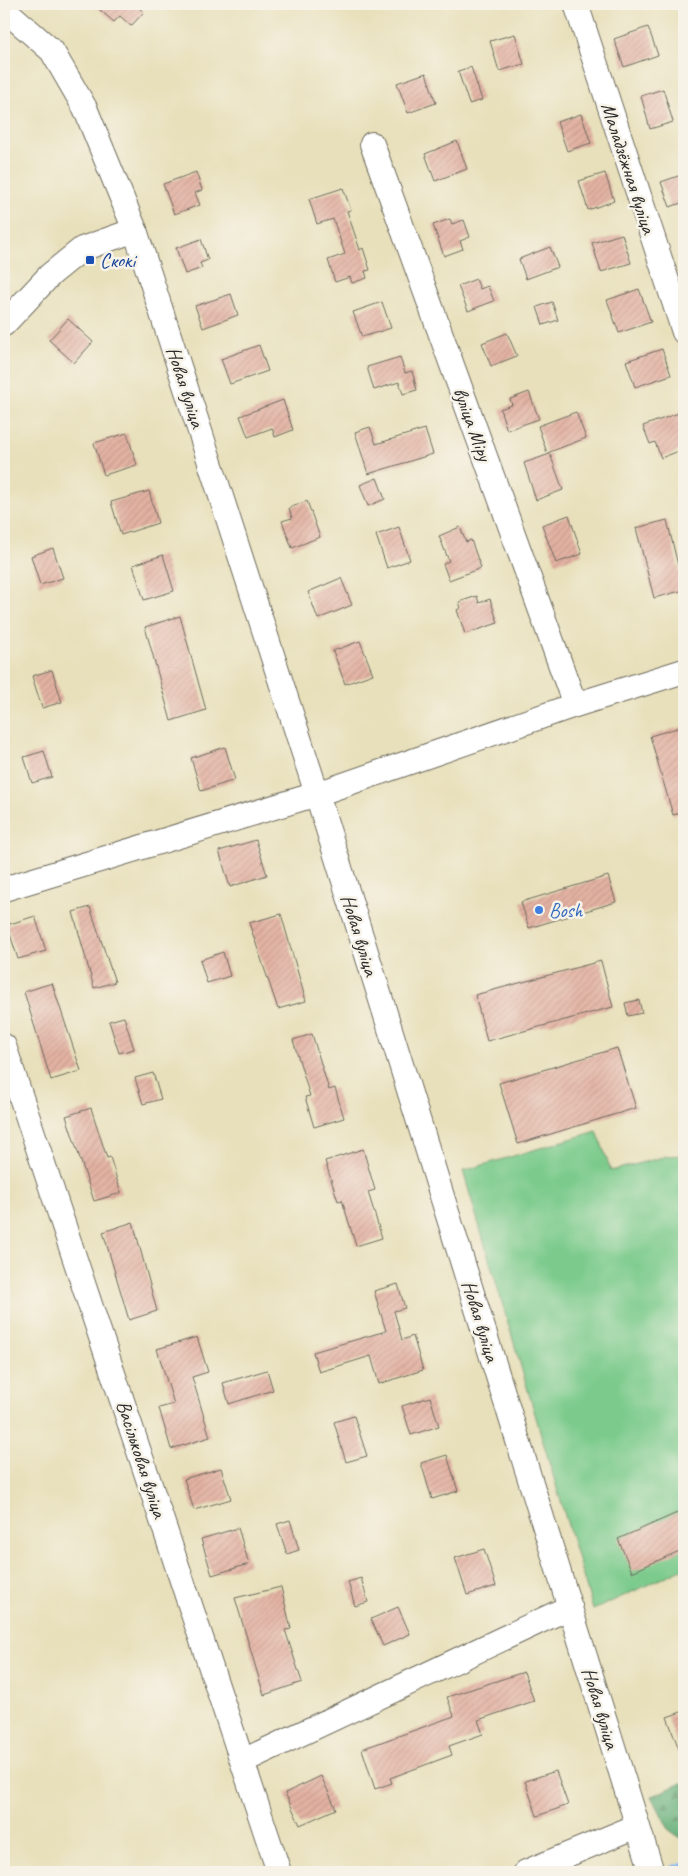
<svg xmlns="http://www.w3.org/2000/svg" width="688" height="1876" font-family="Caveat,sans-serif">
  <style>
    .green { fill: #7bcb8c; stroke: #537b5c }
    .forest { fill: url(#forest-firs); stroke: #486d52 }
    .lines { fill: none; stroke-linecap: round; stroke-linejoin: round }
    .stream { stroke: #83b6f0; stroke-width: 5 }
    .building { fill: url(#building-hatch) }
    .minor-casing { stroke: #6d6a5d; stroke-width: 26 }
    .minor { stroke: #fff; stroke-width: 24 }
    .transit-dot { fill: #1a4fb4; stroke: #f7f3e8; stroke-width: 2 }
    .shop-dot { fill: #3f7fe0; stroke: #f7f3e8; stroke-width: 2 }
    .labels { text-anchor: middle; stroke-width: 5; stroke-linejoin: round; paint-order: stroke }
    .street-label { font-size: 20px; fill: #2b2b2b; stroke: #f7f3e8 }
    .transit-label { font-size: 20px; fill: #164399; stroke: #f7f3e8; text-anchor: start }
    .shop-label { font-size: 20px; fill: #366cbe; stroke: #f7f3e8; text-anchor: start }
  </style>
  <defs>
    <pattern id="forest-firs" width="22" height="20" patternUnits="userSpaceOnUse" patternTransform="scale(1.25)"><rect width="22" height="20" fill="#64af78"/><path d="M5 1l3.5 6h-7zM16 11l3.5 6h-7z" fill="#538f63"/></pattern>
    <pattern id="building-hatch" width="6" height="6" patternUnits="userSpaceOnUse" patternTransform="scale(1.25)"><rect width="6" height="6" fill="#e3b2a3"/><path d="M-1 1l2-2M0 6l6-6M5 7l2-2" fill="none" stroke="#c3998c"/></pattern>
  </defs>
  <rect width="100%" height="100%" fill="#f7f3e8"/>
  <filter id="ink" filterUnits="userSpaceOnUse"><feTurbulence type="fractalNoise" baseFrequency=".02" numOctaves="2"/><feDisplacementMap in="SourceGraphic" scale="10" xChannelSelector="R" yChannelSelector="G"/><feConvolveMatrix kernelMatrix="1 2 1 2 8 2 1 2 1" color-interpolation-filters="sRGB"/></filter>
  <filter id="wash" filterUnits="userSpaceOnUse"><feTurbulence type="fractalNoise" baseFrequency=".0096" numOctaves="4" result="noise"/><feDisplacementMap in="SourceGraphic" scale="20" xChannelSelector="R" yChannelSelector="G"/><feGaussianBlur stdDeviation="1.12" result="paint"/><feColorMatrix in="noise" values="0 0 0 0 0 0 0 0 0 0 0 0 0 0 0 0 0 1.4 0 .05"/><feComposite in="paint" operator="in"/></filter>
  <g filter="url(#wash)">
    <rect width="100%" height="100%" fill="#e8e0bb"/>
    <polygon class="green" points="597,1131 611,1171 667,1156 684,1155 684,1568 593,1610 463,1171"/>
    <polygon class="forest" points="684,1782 684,1840 669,1830 652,1796"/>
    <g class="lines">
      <polyline class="stream" points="673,1868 684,1865"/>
    </g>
    <g id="blocks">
      <g class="building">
        <polygon points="93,4 134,4 144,12 131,26 120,16 114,22"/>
        <polygon points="648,27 658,55 624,67 614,39"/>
        <polygon points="515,34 524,64 499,71 490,41"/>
        <polygon points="471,67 482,100 469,104 458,71"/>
        <polygon points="426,73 436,103 408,113 397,83"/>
        <polygon points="663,89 673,122 650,129 641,96"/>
        <polygon points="581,114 591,143 567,151 557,122"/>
        <polygon points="457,141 467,169 435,181 425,154"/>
        <polygon points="196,172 202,190 195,193 200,205 174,214 163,184"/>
        <polygon points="605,173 614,201 588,210 579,181"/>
        <polygon points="684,174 684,202 670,207 661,182"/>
        <polygon points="343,188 351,210 347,211 360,250 363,248 370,270 365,271 367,278 352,283 350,277 335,282 328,260 345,254 333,219 317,224 309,199"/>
        <polygon points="450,219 452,224 464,220 470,237 460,241 463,249 444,256 433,225"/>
        <polygon points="622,234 631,263 601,272 592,243"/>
        <polygon points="201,239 208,260 200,263 202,268 185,274 176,248"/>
        <polygon points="550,247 558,267 526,279 519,259"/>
        <polygon points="476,279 480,289 488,286 494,301 468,311 458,286"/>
        <polygon points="639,289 651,322 619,333 607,300"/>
        <polygon points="231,294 238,315 203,328 195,306"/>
        <polygon points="382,302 391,328 362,337 353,312"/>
        <polygon points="552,302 558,320 543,325 537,307"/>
        <polygon points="68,319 93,342 74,363 49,340"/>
        <polygon points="507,333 517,356 491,366 482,343"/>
        <polygon points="259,345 268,371 230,384 221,359"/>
        <polygon points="662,349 671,375 635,387 626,361"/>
        <polygon points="400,357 405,373 412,371 417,390 403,394 399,382 374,390 367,367"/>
        <polygon points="529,392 539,419 507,430 500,409 512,405 510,399"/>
        <polygon points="283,400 293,430 275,437 272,428 248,437 240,416"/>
        <polygon points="684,411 684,449 661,458 655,442 650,444 643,426"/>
        <polygon points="576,412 586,438 547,453 538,426"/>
        <polygon points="370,427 376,444 425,429 433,454 368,474 355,432"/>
        <polygon points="127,433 137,465 104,475 94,443"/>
        <polygon points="550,454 563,490 536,500 524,463"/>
        <polygon points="377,478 385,499 368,506 360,485"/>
        <polygon points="149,491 158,523 121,535 111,502"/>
        <polygon points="307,501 320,537 292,548 282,521 292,518 289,508"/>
        <polygon points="569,515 582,554 556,563 542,525"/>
        <polygon points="667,520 684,590 654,598 636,528"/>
        <polygon points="399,527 410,560 387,568 376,535"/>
        <polygon points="460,527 466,542 471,540 481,568 449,580 443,564 449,561 439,536"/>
        <polygon points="53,548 63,578 40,585 31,556"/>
        <polygon points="163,555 174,591 144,600 133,565"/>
        <polygon points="341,578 352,605 318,619 308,592"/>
        <polygon points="477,596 479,603 490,599 498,623 465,634 457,610 461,608 459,602"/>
        <polygon points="180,616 206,710 171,721 145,627"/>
        <polygon points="360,641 373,674 345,684 333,651"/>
        <polygon points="52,670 62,702 42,708 32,676"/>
        <polygon points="684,726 684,812 673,815 650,736"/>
        <polygon points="225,747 235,780 201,791 191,758"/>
        <polygon points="44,751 52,777 32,783 24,757"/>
        <polygon points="256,840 267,875 230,887 219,851"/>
        <polygon points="608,876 616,902 529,928 521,902"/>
        <polygon points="90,907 115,982 94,988 73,912"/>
        <polygon points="281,914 306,1001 278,1009 249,923"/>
        <polygon points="35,916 46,951 18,959 7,925"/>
        <polygon points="223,952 230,976 207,983 200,960"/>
        <polygon points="601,961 613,1007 487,1041 475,995"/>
        <polygon points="52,983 81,1071 51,1080 24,992"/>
        <polygon points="639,1000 642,1013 628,1016 625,1003"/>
        <polygon points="124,1017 134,1049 119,1053 109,1021"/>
        <polygon points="312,1034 329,1090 335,1088 344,1118 314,1127 305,1097 310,1096 293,1040"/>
        <polygon points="617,1048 636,1108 518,1144 499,1083"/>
        <polygon points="153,1073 161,1099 143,1104 135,1078"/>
        <polygon points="91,1108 107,1158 110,1157 121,1193 94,1201 66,1116"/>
        <polygon points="363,1149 375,1190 368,1192 382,1238 356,1246 342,1200 338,1201 325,1161"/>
        <polygon points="133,1222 157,1311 129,1320 103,1232"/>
        <polygon points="398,1284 405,1308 394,1311 402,1340 413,1336 423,1370 379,1384 371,1356 319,1372 313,1352 386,1331 374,1291"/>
        <polygon points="197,1337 208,1372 192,1377 210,1437 171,1449 159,1408 174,1404 157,1349"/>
        <polygon points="267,1370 273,1390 229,1404 223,1383"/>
        <polygon points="430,1397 439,1426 411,1435 402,1406"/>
        <polygon points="354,1416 367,1456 346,1462 334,1422"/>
        <polygon points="447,1455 458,1491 432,1499 421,1463"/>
        <polygon points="221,1468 231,1499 194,1510 184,1479"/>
        <polygon points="684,1510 684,1549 632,1572 618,1539"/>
        <polygon points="290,1520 299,1550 287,1554 277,1524"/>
        <polygon points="238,1528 249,1564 212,1575 201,1539"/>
        <polygon points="484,1549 496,1586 467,1595 455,1558"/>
        <polygon points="361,1578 368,1602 355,1606 348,1582"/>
        <polygon points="281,1587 291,1629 285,1630 302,1682 264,1695 235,1598"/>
        <polygon points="398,1607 410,1634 383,1646 371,1619"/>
        <polygon points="524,1672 534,1701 478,1720 483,1734 449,1746 452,1755 390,1778 392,1783 375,1789 362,1749 454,1716 447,1697"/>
        <polygon points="684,1711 684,1760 683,1760 667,1717"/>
        <polygon points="556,1771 568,1805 537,1816 525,1781"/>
        <polygon points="321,1776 336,1809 300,1825 285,1793"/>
      </g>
    </g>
  </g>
  <g filter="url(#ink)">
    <use href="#blocks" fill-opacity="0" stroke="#6d6a5d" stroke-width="1"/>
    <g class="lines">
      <g class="minor-casing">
        <g id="minor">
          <polyline points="576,4 684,332"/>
          <polyline points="4,9 52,51 85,108 135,230 317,794 652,1872"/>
          <polyline points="372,144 575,705"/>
          <polyline points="4,324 50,275 82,249 135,230"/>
          <polyline points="4,889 317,794 575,705 684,671"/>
          <polyline points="4,1046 279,1872"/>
          <polyline points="243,1761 570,1607"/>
          <polyline points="526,1872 637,1826"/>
        </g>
      </g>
      <use href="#minor" class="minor"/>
    </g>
  </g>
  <rect class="transit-dot" x="85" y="255" width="10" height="10" rx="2.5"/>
  <circle class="shop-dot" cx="539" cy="910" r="5"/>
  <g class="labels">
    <g class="street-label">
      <text transform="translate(629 168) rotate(72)" y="7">Маладзёжная вуліца</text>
      <text transform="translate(186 387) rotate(72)" y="7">Новая вуліца</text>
      <text transform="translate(473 424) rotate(70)" y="7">вуліца Міру</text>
      <text transform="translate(360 935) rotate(73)" y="7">Новая вуліца</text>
      <text transform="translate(481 1321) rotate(73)" y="7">Новая вуліца</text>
      <text transform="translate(142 1459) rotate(72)" y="7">Васільковая вуліца</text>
      <text transform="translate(601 1708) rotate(73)" y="7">Новая вуліца</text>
    </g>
    <g class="transit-label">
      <text x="100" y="267">Скокі</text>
    </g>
    <g class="shop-label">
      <text x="549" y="917">Bosh</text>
    </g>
  </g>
  <rect width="688" height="1876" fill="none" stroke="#f7f3e8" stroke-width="20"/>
</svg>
